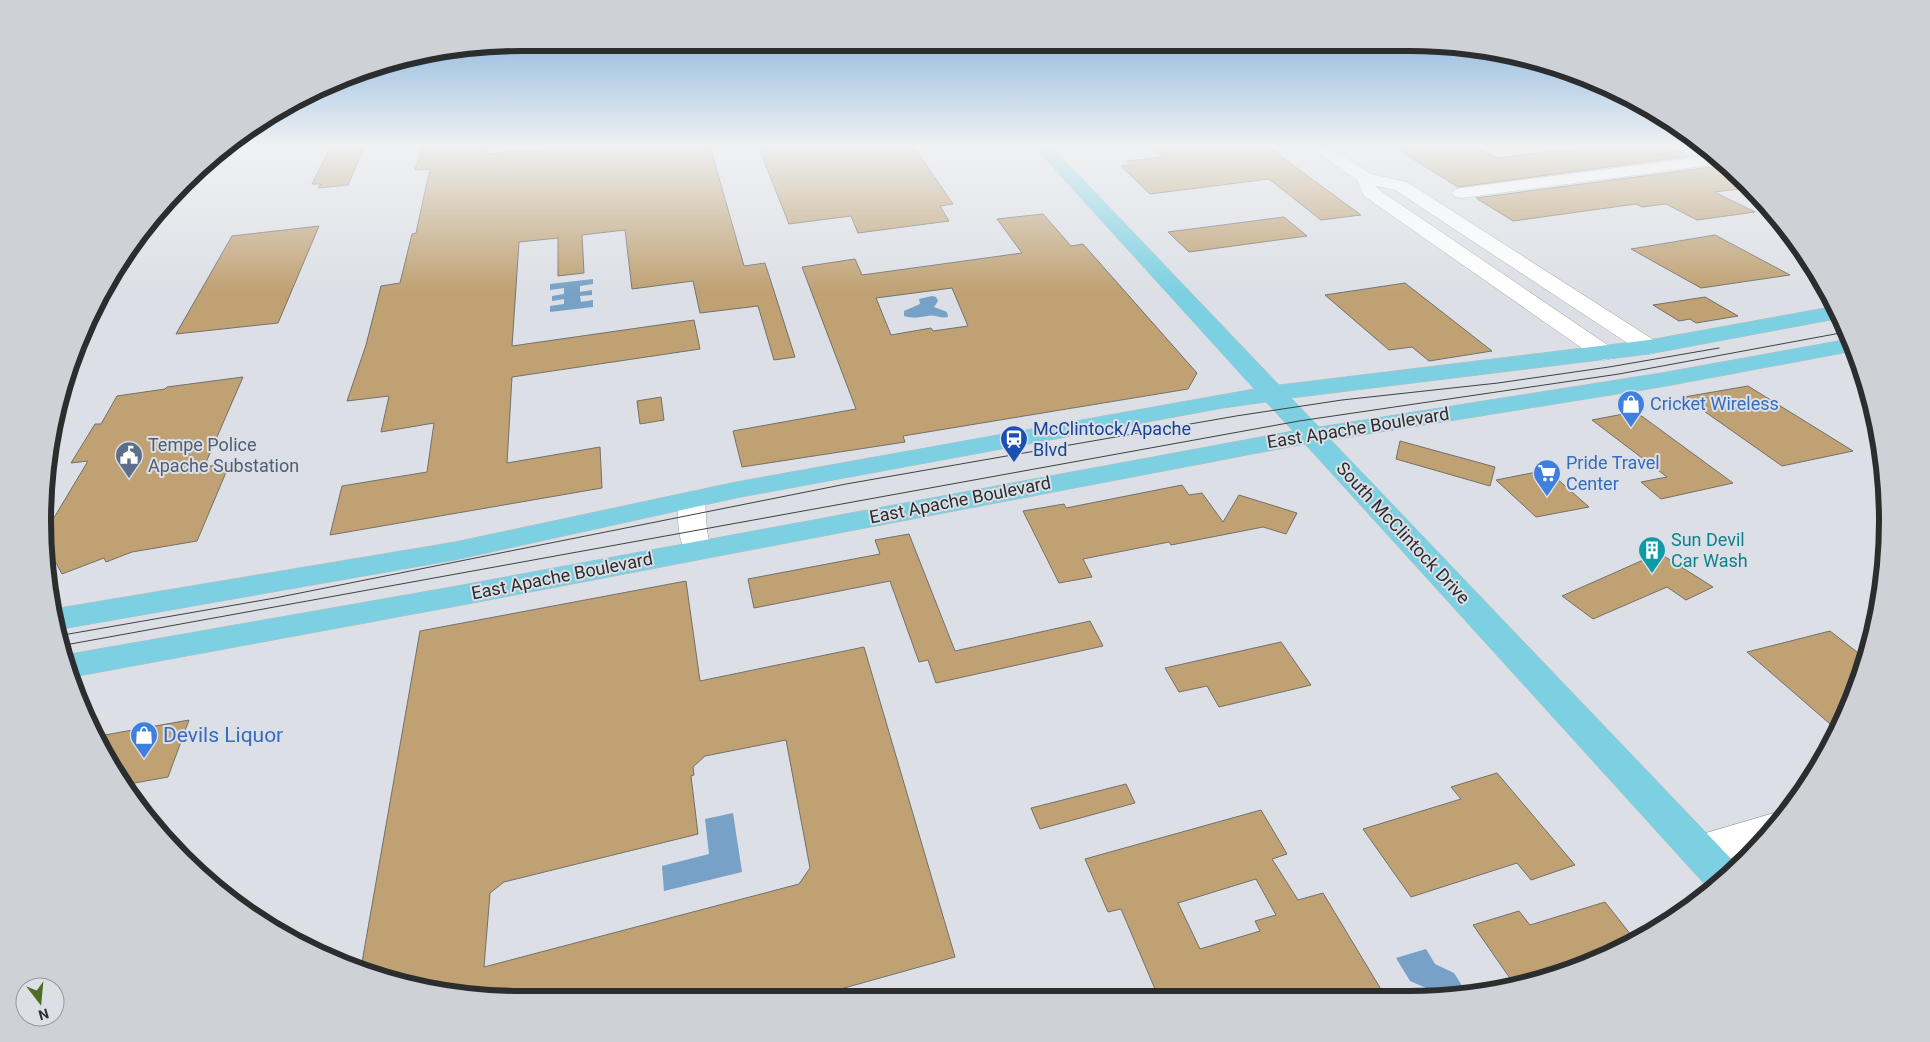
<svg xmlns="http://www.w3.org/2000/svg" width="1930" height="1042" font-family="Roboto,sans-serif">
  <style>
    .water { fill: #77a1c6 }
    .building { fill: #bfa173; stroke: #73706b; fill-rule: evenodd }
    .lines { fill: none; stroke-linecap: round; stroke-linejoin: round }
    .minor-casing { stroke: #9ea1a6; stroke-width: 1 }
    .major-casing { stroke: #bbbcbc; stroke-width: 1 }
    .minor { fill: #fff; fill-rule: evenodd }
    .major { fill: #7cd0e2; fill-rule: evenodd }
    .tram { stroke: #3f4043; stroke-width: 1 }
    .labels { text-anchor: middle; stroke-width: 4; stroke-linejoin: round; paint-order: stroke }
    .shop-label { font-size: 18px; fill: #366cbe; stroke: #dcdfe5; text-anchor: start }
    .street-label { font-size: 18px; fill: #2c2d2f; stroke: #dcdfe5 }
    .transit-label { font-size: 18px; fill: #164399; stroke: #dcdfe5; text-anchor: start }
    .service-label { font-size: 18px; fill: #4e5e75; stroke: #dcdfe5; text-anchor: start }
    .culture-label { font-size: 18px; fill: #0d838f; stroke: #dcdfe5; text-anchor: start }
    .near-shop-label { font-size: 21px; fill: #366cbe; stroke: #dcdfe5; text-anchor: start }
    .rim { fill: none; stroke: #2c2d2f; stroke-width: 6 }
  </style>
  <rect width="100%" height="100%" fill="#dcdfe5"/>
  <g class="water">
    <polygon points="593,279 593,284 580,286 580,292 592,290 592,295 580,296 581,302 593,300 593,307 550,312 550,306 564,304 564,299 552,301 552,296 564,294 564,288 550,290 550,284"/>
    <path d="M932,296L936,297L938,301L934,307L947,312L948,317C940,319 935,314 928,316C919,317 914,319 904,316V311L920,304L919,299Z"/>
    <polygon points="733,813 742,872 664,891 662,866 709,854 705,819"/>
    <polygon points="1426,949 1435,964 1454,973 1466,992 1453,995 1434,996 1431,990 1410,981 1396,958"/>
  </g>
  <g class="building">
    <polygon points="331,146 365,146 348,185 318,188 321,184 312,184"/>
    <polygon points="422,146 489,146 487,154 572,146 710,146 744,266 765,263 795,357 774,360 758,306 700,313 693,281 632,289 625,230 582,235 584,273 558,276 558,238 519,242 512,346 694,320 700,349 512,377 507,463 600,447 602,488 330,535 342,486 427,472 434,423 381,432 389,396 347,401 366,345 381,286 400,283 412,234 416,233 430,169 415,170"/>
    <polygon points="758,146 913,146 953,204 940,206 949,221 858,233 851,216 789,224"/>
    <polygon points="1150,146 1267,146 1361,215 1321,220 1269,179 1150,194 1121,166 1131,165 1127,161 1163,157"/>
    <polygon points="1392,146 1475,146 1497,158 1597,146 1668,146 1690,156 1458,187"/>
    <polygon points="1712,167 1743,181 1749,188 1714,192 1755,212 1697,220 1666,204 1642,207 1636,204 1513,221 1476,198"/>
    <path d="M1043,214L1071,246L1083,244L1197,373L1188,389L903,436L905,442L742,467L733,431L856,409L802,267L855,259L862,275L1022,253L997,219ZM952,288L968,326L933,331L931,328L891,335L876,298Z"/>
    <polygon points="1284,217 1307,236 1189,252 1168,232"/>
    <polygon points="319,226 278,323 176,334 232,236"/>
    <polygon points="1715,235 1790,275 1701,288 1631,249"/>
    <polygon points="1405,283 1492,351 1429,361 1412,347 1389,350 1325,295"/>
    <polygon points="1705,297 1738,316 1696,323 1690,319 1679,321 1653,305"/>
    <polygon points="243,377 204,467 230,463 197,541 132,552 106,562 104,558 62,574 45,543 46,523 52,521 88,461 71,463 95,424 101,424 117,396 165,389 167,387"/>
    <polygon points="1748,386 1853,451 1782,466 1684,397"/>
    <polygon points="661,397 664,420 640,424 637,401"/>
    <polygon points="1634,412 1643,417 1733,483 1661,499 1641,482 1667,477 1592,420"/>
    <polygon points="1400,441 1495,467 1490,486 1396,459"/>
    <polygon points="1547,470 1589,507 1536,517 1496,480"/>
    <polygon points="1182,485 1189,495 1202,493 1223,522 1239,495 1297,513 1286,534 1263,527 1171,545 1169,542 1083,559 1092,577 1059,583 1023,511 1064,504 1066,508"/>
    <polygon points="909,534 955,651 1090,621 1103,646 936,683 928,660 919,662 890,581 754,608 748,579 880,554 875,540"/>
    <polygon points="1659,553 1713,587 1686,600 1667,587 1593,619 1562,596"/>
    <path d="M686,581L700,681L864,647L955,957L812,997L490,998L397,983L361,968L420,631ZM786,740L810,868L799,884L484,967L490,893L504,882L698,834L691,776L694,775L693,767L705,756Z"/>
    <polygon points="1830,631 1866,659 1862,675 1837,730 1747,652"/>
    <polygon points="1281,642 1311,685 1219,707 1207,686 1179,692 1165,668"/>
    <polygon points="189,720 168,777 129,784 99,736"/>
    <polygon points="1497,773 1575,865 1531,880 1517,863 1411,897 1363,829 1461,799 1451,787"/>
    <polygon points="1126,784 1135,803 1040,829 1031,808"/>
    <path d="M1261,810L1287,854L1272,859L1298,900L1323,893L1385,996H1158L1121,909L1108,912L1085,859ZM1256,879L1276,915L1255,921L1260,931L1200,949L1178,903Z"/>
    <polygon points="1605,902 1635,940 1592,963 1514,984 1473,925 1519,911 1530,925"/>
  </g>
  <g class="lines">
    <g class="minor-casing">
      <g id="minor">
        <polygon points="1309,146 1328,146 1371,174 1407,182 1657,342 1660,347 1657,352 1649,354 1641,352 1395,190 1376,186 1378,189 1612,348 1615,353 1612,358 1604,360 1596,358 1364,196 1357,180"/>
        <polygon points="1716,155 1726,163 1461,198 1455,197 1452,193 1455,189 1461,188"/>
        <path d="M692,493L702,495L705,501L707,531L711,550L707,557L697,559L687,557C679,544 674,508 682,495Z"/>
        <polygon points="1774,813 1783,816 1769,837 1751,852 1699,868 1686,863 1680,851 1686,839"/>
      </g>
    </g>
    <g class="major-casing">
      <polygon id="major" points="1034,146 1051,146 1279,385 1649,340 1836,306 1841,318 1649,354 1291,398 1319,427 1661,373 1849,339 1854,351 1661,387 1331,440 1737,865 1709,889 1305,444 457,606 73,677 67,655 70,654 457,586 1293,431 1266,402 1223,408 736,498 455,560 62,629 57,609 59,608 455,542 736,482 1254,389"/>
    </g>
    <use href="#minor" class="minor"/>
    <use href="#major" class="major"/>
    <g class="tram">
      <polyline points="63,635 275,598 846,484 1236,416 1342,400 1498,383 1609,367 1719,348"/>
      <polyline points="65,645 1299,421 1619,374 1846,332"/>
    </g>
  </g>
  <linearGradient id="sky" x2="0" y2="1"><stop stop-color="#7bacda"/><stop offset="0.5" stop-color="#eff1f3"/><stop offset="1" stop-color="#eff1f3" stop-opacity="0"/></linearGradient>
  <rect width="1930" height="292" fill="url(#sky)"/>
  <defs>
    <g id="shop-pin" transform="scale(1.4375)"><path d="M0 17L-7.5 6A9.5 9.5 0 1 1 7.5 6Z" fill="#3f7fe0" stroke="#dcdfe5"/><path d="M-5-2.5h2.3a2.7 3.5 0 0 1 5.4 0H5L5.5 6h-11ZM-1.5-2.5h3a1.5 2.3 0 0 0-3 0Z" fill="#fff"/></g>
    <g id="station-pin" transform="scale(1.4375)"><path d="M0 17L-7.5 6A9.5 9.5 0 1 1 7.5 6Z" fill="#1a4fb4" stroke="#dcdfe5"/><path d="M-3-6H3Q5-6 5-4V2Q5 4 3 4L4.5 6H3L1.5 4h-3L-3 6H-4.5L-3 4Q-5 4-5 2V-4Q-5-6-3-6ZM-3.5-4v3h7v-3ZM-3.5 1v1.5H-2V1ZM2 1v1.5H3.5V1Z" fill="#fff"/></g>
    <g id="civic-pin" transform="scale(1.4375)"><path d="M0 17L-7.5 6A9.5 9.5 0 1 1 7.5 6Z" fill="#5c6f8a" stroke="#dcdfe5"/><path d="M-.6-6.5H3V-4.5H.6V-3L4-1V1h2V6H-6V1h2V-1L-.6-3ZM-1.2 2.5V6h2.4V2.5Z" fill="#fff"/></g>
    <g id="supermarket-pin" transform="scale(1.4375)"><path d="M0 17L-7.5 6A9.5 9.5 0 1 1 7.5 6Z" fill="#3f7fe0" stroke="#dcdfe5"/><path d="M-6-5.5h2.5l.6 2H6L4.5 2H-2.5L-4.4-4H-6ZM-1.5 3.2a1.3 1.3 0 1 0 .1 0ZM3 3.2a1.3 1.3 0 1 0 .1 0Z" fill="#fff"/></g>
    <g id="building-pin" transform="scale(1.4375)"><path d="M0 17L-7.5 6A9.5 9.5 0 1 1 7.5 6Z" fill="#0f9aa8" stroke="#dcdfe5"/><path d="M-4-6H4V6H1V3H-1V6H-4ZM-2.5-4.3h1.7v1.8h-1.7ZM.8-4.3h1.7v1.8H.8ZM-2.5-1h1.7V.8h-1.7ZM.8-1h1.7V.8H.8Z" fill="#fff"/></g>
  </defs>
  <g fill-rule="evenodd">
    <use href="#shop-pin" x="1631" y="404"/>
    <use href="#station-pin" x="1014" y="439"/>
    <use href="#civic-pin" x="129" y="455"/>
    <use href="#supermarket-pin" x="1547" y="473"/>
    <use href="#building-pin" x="1652" y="550"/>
    <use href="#shop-pin" x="144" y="735"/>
  </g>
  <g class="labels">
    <g class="shop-label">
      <text x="1650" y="410">Cricket Wireless</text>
      <text x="1566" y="469">Pride Travel<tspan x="1566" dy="21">Center</tspan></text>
    </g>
    <g class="street-label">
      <text transform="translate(1358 428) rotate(-9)" y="6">East Apache Boulevard</text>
      <text transform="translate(960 500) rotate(-11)" y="6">East Apache Boulevard</text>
      <text transform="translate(1403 533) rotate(47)" y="6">South McClintock Drive</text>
      <text transform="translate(562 576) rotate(-11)" y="6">East Apache Boulevard</text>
    </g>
    <g class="transit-label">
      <text x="1033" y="435">McClintock/Apache<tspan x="1033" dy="21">Blvd</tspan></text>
    </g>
    <g class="service-label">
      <text x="148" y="451">Tempe Police<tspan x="148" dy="21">Apache Substation</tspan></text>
    </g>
    <g class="culture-label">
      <text x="1671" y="546">Sun Devil<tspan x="1671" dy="21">Car Wash</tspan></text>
    </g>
    <g class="near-shop-label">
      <text x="163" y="742">Devils Liquor</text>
    </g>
  </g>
  <path d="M0 0H1930V1042H0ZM521 51H1409A470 470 0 0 1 1879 521V521A470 470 0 0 1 1409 991H521A470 470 0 0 1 51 521V521A470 470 0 0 1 521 51Z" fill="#ced1d6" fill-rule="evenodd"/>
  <path class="rim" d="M521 51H1409A470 470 0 0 1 1879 521V521A470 470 0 0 1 1409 991H521A470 470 0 0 1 51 521V521A470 470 0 0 1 521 51Z"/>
  <g transform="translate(40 1002) rotate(164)"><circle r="24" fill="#dcdfe5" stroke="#96989c"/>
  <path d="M0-4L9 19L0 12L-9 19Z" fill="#4f6e24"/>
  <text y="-8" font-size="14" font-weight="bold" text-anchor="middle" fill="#2c2d2f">N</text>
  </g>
</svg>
